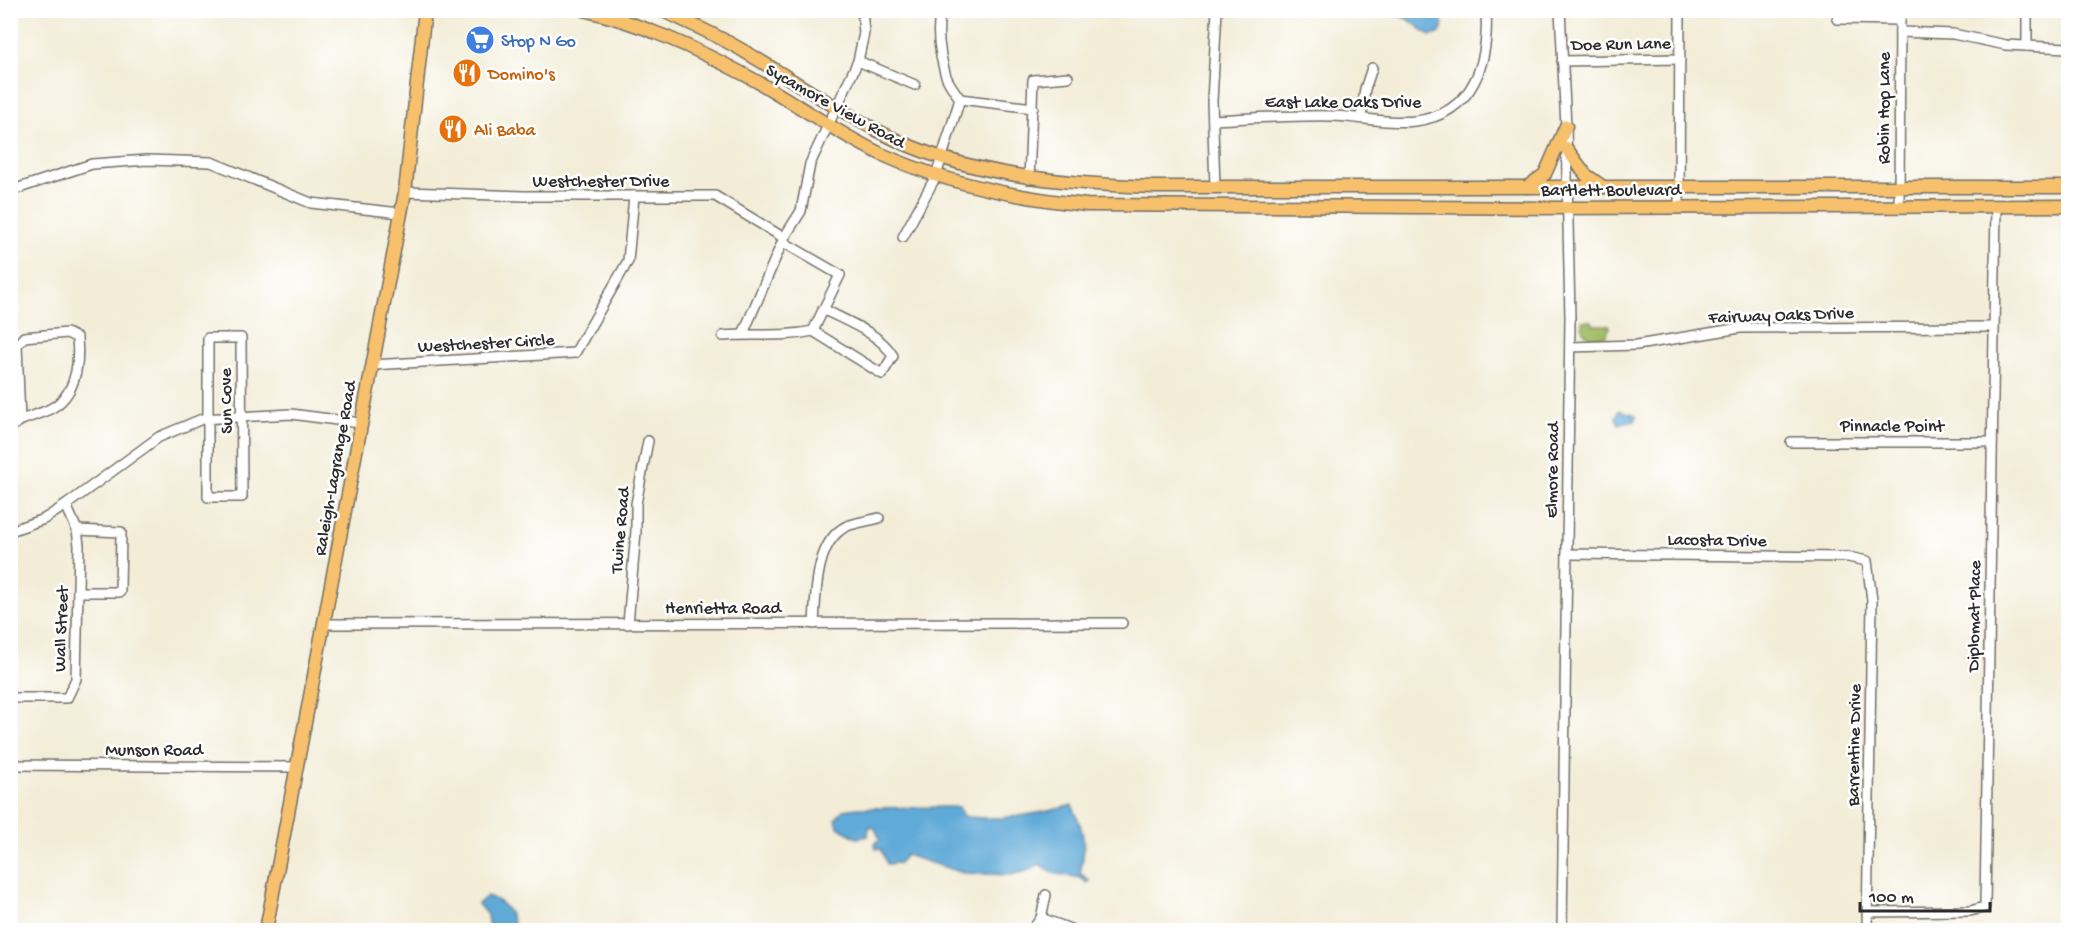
<svg xmlns="http://www.w3.org/2000/svg" width="2079" height="941" font-family="'Gochi Hand',sans-serif">
  <style>
    .green { fill: #a1be66; stroke: #667448; stroke-width: 1.5 }
    .water { fill: #60aad8; stroke: #466a82; stroke-width: 1.5 }
    .lines { fill: none; stroke-linecap: round; stroke-linejoin: round }
    .minor-casing { stroke: #716f68; stroke-width: 12 }
    .major-casing { stroke: #716f68; stroke-width: 15 }
    .minor { stroke: #fff; stroke-width: 9 }
    .major { stroke: #f7c06c; stroke-width: 12 }
    .labels { text-anchor: middle; stroke-width: 5; stroke-linejoin: round; paint-order: stroke }
    .shop-label { font-size: 18px; fill: #366cbe; stroke: #fff; text-anchor: start }
    .street-label { font-size: 18px; fill: #2b2b2b; stroke: #fff }
    .food-label { font-size: 18px; fill: #c56008; stroke: #fff; text-anchor: start }
  </style>
  <rect width="100%" height="100%" fill="#fff"/>
  <filter id="ink" filterUnits="userSpaceOnUse"><feTurbulence type="fractalNoise" baseFrequency=".0167" numOctaves="2"/><feDisplacementMap in="SourceGraphic" scale="12" xChannelSelector="R" yChannelSelector="G"/><feConvolveMatrix kernelMatrix="1 2 1 2 8 2 1 2 1" color-interpolation-filters="sRGB"/></filter>
  <filter id="wash" filterUnits="userSpaceOnUse"><feTurbulence type="fractalNoise" baseFrequency=".008" numOctaves="4" result="noise"/><feDisplacementMap in="SourceGraphic" scale="24" xChannelSelector="R" yChannelSelector="G"/><feGaussianBlur stdDeviation="1.35" result="paint"/><feColorMatrix in="noise" values="0 0 0 0 0 0 0 0 0 0 0 0 0 0 0 0 0 1.4 0 .05"/><feComposite in="paint" operator="in"/></filter>
  <g filter="url(#wash)">
    <rect width="100%" height="100%" fill="#f3edd8"/>
    <polygon class="green" points="1582,321 1592,321 1593,325 1607,325 1610,327 1605,337 1590,337 1583,331"/>
    <g class="water">
      <path d="M1385,11H1435C1442,18 1446,26 1439,34L1430,36L1408,19Z"/>
      <polygon points="1620,410 1636,415 1635,421 1619,424 1616,417"/>
      <path d="M1072,805C1084,829 1087,847 1080,873L1090,881L1087,883L1081,878L1052,873L1040,864L1029,870L1011,875L963,873L906,855L899,863L887,864L881,849H876L875,843L880,839L874,827H869L868,836L857,838L838,827L836,819L843,810L857,808L951,807H959L963,816C995,822 1041,814 1072,805Z"/>
      <path d="M487,896C502,900 515,915 513,930H489L487,915L478,904Z"/>
    </g>
  </g>
  <g filter="url(#ink)">
    <g class="lines">
      <g class="minor-casing">
        <g id="minor">
          <polyline points="1560,10 1566,126 1570,318 1562,930"/>
          <polyline points="1837,19 1900,20"/>
          <polyline points="620,20 623,10"/>
          <polyline points="1900,32 1953,34 2006,45 2068,48"/>
          <polyline points="2027,46 2027,10"/>
          <polyline points="858,61 915,85"/>
          <polyline points="1562,61 1680,59"/>
          <polyline points="960,99 1033,108"/>
          <polyline points="1361,117 1365,89 1372,68"/>
          <path d="M1213,120C1253,118 1293,115 1333,116C1358,117 1391,124 1415,121C1475,114 1489,61 1486,10"/>
          <polyline points="1029,179 1033,80 1068,77"/>
          <polyline points="1215,186 1212,101 1217,10"/>
          <polyline points="13,190 92,164 147,160 211,162 311,203 400,213"/>
          <polyline points="405,192 524,196 715,196 784,238"/>
          <polyline points="1679,206 1680,10"/>
          <polyline points="1899,206 1900,10"/>
          <path d="M903,237L936,176L960,99C955,91 947,82 945,73C940,56 935,27 942,10"/>
          <polyline points="783,242 840,275 813,331"/>
          <polyline points="743,334 784,238 801,211 810,164 858,61 864,33 862,10"/>
          <path d="M723,336C755,333 782,338 813,331L882,374L893,356C880,333 845,321 823,309"/>
          <polygon points="208,338 241,338 242,497 208,497"/>
          <polyline points="1570,347 1637,345 1740,328 1994,327"/>
          <polyline points="372,365 575,353 628,261 634,196"/>
          <path d="M10,428C25,416 27,419 43,412C75,401 80,367 77,338L67,333L24,337L17,345L20,420"/>
          <polyline points="1791,442 1992,442"/>
          <polyline points="77,530 121,532 120,592 78,592"/>
          <polyline points="10,531 44,519 66,505 159,437 202,419 291,414 360,423"/>
          <polyline points="1567,554 1848,557 1867,561 1872,600 1867,930"/>
          <polyline points="324,624 1122,623"/>
          <polyline points="628,624 636,531 636,504 648,441"/>
          <path d="M814,624C816,594 815,541 847,526C857,522 869,521 879,518"/>
          <polyline points="10,698 67,698 76,679 79,545 77,530 66,505"/>
          <polyline points="10,765 297,767"/>
          <polyline points="1867,912 1970,911 1985,907 1996,206"/>
          <polyline points="1041,918 1073,930"/>
          <polyline points="1032,930 1041,918 1046,895"/>
        </g>
      </g>
      <g class="major-casing">
        <g id="major">
          <path d="M583,10C641,23 695,48 747,76C792,100 834,132 881,154C945,183 1017,198 1087,205L1563,208L2068,206"/>
          <path d="M661,10C690,23 719,36 747,53C793,80 837,110 884,134C965,176 1066,184 1155,187H2068"/>
          <polyline points="1566,148 1586,175 1603,187"/>
          <polyline points="1527,187 1545,174 1566,126"/>
          <polyline points="266,930 405,192 425,10"/>
        </g>
      </g>
      <use href="#minor" class="minor"/>
      <use href="#major" class="major"/>
    </g>
  </g>
  <defs>
    <g id="supermarket-disc" transform="scale(1.5)"><circle r="9.5" fill="#3f7fe0" stroke="#fff"/><path d="M-6-5.5h2.5l.6 2H6L4.5 2H-2.5L-4.4-4H-6ZM-1.5 3.2a1.3 1.3 0 1 0 .1 0ZM3 3.2a1.3 1.3 0 1 0 .1 0Z" fill="#fff"/></g>
    <g id="restaurant-disc" transform="scale(1.5)"><circle r="9.5" fill="#e8710a" stroke="#fff"/><path d="M-5-6h1v4h1v-4h1v4h1v-4h1v5L-1.5 .5V6h-2V.5L-5-1ZM5-6V6H3V1.5H1.5Q1.5-4 5-6Z" fill="#fff"/></g>
  </defs>
  <g fill-rule="evenodd">
    <use href="#supermarket-disc" x="480" y="40"/>
    <use href="#restaurant-disc" x="467" y="73"/>
    <use href="#restaurant-disc" x="453" y="129"/>
  </g>
  <g class="labels">
    <g class="shop-label">
      <text x="501" y="46">Stop N Go</text>
    </g>
    <g class="street-label">
      <text transform="translate(1621 43) rotate(-1)" y="6">Doe Run Lane</text>
      <text x="1343" y="107">East Lake Oaks Drive</text>
      <text transform="translate(836 105) rotate(29)" y="6">Sycamore View Road</text>
      <text transform="translate(1883 108) rotate(-90)" y="6">Robin Hop Lane</text>
      <text x="601" y="186">Westchester Drive</text>
      <text x="1611" y="195">Bartlett Boulevard</text>
      <text transform="translate(1781 314) rotate(-2)" y="6">Fairway Oaks Drive</text>
      <text transform="translate(486 342) rotate(-3)" y="6">Westchester Circle</text>
      <text transform="translate(225 401) rotate(-91)" y="6">Sun Cove</text>
      <text x="1892" y="431">Pinnacle Point</text>
      <text transform="translate(334 468) rotate(-80)" y="6">Raleigh-Lagrange Road</text>
      <text transform="translate(1551 470) rotate(-89)" y="6">Elmore Road</text>
      <text transform="translate(619 530) rotate(-85)" y="6">Twine Road</text>
      <text transform="translate(1717 539) rotate(1)" y="6">Lacosta Drive</text>
      <text x="723" y="613">Henrietta Road</text>
      <text transform="translate(1973 616) rotate(-89)" y="6">Diplomat Place</text>
      <text transform="translate(60 629) rotate(-88)" y="6">Wall Street</text>
      <text transform="translate(1853 745) rotate(-89)" y="6">Barrentine Drive</text>
      <text x="154" y="755">Munson Road</text>
    </g>
    <g class="food-label">
      <text x="488" y="79">Domino's</text>
      <text x="474" y="135">Ali Baba</text>
    </g>
  </g>
  <rect width="2079" height="941" fill="none" stroke="#fff" stroke-width="36"/>
  <path d="M1860 902v9h130v-9" fill="none" stroke="#2b2b2b" stroke-width="3"/>
  <text x="1869" y="902" font-size="18" fill="#2b2b2b" stroke="#ffffff" stroke-width="4.5" paint-order="stroke">100 m</text>
</svg>
